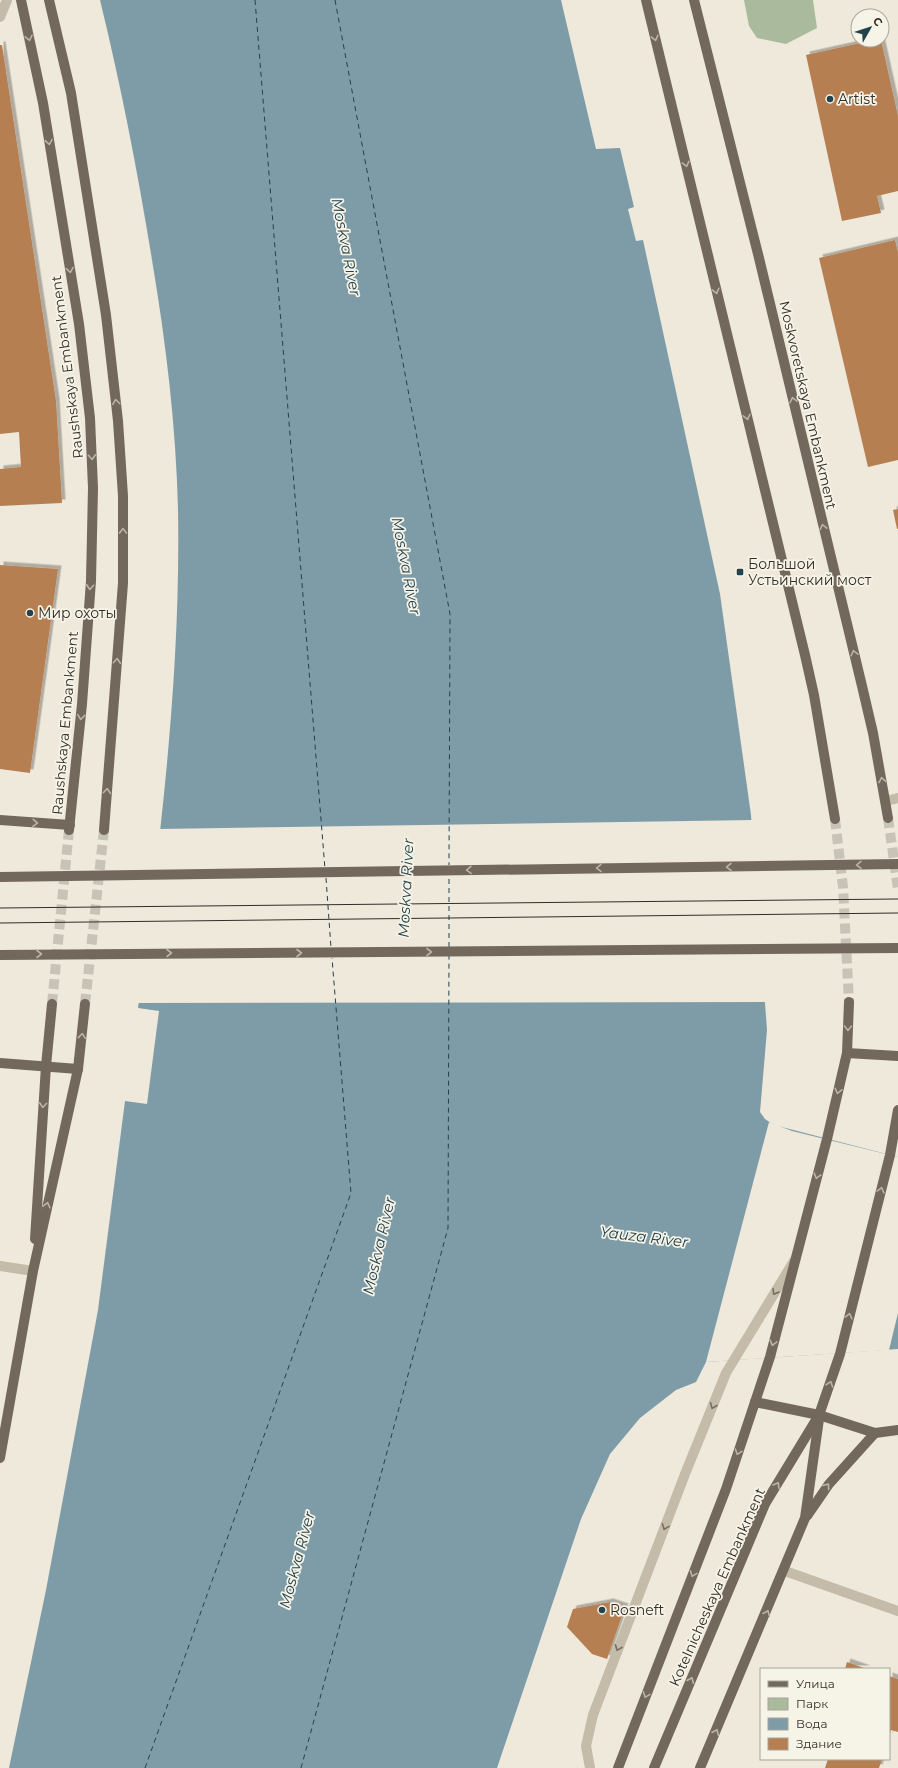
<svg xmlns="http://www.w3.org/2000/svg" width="898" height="1768" font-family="Montserrat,sans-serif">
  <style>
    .green { fill: #aabb9d }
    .water { fill: #7e9ca7 }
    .pier { fill: #eee9db }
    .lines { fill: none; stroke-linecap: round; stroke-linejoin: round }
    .ferry { stroke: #23424e; stroke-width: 1; stroke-dasharray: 5 4; stroke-linecap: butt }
    .building { fill: #b67f51; filter: url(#shadow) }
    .major-tunnel { stroke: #c8c3b7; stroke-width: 10; stroke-dasharray: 10 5; stroke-linecap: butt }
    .minor { stroke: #c4bba9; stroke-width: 10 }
    .major { stroke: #72685b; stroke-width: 10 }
    .tram { stroke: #322d28; stroke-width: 1 }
    .major-bridge { stroke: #72685b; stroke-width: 10 }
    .oneway { stroke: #bbb4a8 }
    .oneway2 { stroke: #746d62 }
    .poi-dot { fill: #23424e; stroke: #f6f3e7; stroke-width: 1.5 }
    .labels { text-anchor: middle; stroke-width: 3.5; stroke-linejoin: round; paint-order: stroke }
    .poi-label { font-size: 14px; fill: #322d28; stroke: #f6f3e7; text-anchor: start }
    .street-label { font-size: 14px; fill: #322d28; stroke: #f6f3e7 }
    .water-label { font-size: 15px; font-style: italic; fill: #23424e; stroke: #f6f3e7 }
  </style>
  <defs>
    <filter id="shadow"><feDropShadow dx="3.5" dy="-3.5" stdDeviation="0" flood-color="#0004"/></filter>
  </defs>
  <rect width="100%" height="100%" fill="#eee9db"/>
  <polygon class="green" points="744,0 813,0 817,28 786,44 757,38 749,26"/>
  <path class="water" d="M100,0H561L596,149L620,148L634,207L628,209L636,241L643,240L720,594L751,815L767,1030L760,1112L765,1119L774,1125L898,1157V1349L706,1362L696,1382L676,1390L640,1418L610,1454L581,1519L497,1768H9L46,1590L98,1310L125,1101L147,1104L159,1011L138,1008C160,842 181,677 178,509C176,426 166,343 152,260C138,173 121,86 100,0Z"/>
  <g class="pier">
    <polygon points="754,820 767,1002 136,1003 159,829"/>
    <polygon points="769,1122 792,1131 898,1157 898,1313 889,1350 706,1362"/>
  </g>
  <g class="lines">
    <g class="ferry">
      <polyline points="255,0 325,869"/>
      <polyline points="335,0 450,614 449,865"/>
      <polyline points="326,878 331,948"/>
      <polyline points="449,947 449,874"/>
      <polyline points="145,1768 351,1193 332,958"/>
      <polyline points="301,1768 448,1228 449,956"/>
    </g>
  </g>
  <g class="building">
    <polygon points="874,40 881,40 898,116 898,191 877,196 881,213 842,221 806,55"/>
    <polygon points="0,45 2,45 56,401 62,503 0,506 0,469 21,467 19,432 0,434"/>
    <polygon points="895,240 898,252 898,460 868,467 819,258"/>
    <polygon points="898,509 898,529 897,529 893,510"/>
    <polygon points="0,565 58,569 30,773 0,769"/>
    <polygon points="610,1602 625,1607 607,1659 592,1654 567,1627 573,1609"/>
    <polygon points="847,1662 867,1669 845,1669"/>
    <polygon points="889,1676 898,1679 898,1732 891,1730 889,1737"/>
    <polygon points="828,1759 882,1759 879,1768 825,1768"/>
  </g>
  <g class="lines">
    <g class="major-tunnel">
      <polyline points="888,818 898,889"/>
      <polyline points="835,819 843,887 849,1002"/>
      <polyline points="52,1004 69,830"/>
      <polyline points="85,1004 104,830"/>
    </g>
    <g class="minor">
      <polyline points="0,17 7,0"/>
      <polyline points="886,801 898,798"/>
      <polyline points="0,1266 33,1271"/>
      <polyline points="785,1571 898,1611"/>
      <polyline points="590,1768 586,1746 593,1715 685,1474 726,1373 794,1261"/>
    </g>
    <g class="major">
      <polyline points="21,0 43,103 79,324 90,418 93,488 91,581 82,704 69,830"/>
      <polyline points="49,0 71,93 106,315 118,421 123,496 123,583 104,830"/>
      <polyline points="646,0 805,655 814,695 835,819"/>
      <polyline points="694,0 759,258 862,686 873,733 888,818"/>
      <polyline points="0,820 70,825"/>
      <polyline points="847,1053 898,1056"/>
      <polyline points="0,1063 78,1069"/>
      <polyline points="35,1239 46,1066 52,1004"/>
      <polyline points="755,1402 819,1415 875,1433 898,1430"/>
      <polyline points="0,1458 33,1271 78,1069 85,1004"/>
      <polyline points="807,1516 829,1484 875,1433"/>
      <polyline points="618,1768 726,1489 770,1357 827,1139 847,1053 849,1002"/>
      <polyline points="654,1768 765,1504 819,1415 840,1354 890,1155 898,1110"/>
      <polyline points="700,1768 805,1518 819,1419"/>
    </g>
    <g class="tram">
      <polyline points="0,908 898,899"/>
      <polyline points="0,923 898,913"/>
    </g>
    <g class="major-bridge">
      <polyline points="0,877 898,864"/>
      <polyline points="0,955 898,948"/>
    </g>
  </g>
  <defs><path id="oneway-chevron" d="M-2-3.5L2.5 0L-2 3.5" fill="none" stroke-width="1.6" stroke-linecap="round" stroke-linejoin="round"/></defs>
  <g class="oneway">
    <use href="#oneway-chevron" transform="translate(29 38) rotate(78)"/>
    <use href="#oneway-chevron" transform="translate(655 38) rotate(76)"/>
    <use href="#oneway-chevron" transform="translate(49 142) rotate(81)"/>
    <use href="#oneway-chevron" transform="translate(686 164) rotate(76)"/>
    <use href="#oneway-chevron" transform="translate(70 270) rotate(81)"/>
    <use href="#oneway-chevron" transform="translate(716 291) rotate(76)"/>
    <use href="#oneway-chevron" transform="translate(793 400) rotate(-103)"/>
    <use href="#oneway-chevron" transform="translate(116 402) rotate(-97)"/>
    <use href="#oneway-chevron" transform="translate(747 417) rotate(76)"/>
    <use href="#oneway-chevron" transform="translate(92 457) rotate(87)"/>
    <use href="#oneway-chevron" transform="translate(823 527) rotate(-103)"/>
    <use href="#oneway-chevron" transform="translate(123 531) rotate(-90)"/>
    <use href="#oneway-chevron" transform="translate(90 587) rotate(94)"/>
    <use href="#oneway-chevron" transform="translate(854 653) rotate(-104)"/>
    <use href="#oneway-chevron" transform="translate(117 661) rotate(-86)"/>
    <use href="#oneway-chevron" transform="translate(81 717) rotate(96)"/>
    <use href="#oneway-chevron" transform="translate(882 780) rotate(-101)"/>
    <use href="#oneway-chevron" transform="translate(107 791) rotate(-85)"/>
    <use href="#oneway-chevron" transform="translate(35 823) rotate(3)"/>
    <use href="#oneway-chevron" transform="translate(859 865) rotate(179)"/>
    <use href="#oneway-chevron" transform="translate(729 867) rotate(179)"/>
    <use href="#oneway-chevron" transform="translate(599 868) rotate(179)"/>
    <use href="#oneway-chevron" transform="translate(469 870) rotate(179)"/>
    <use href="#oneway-chevron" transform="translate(429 952)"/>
    <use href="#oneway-chevron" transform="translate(169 953)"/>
    <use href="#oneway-chevron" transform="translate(299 953)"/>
    <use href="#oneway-chevron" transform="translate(39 954)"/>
    <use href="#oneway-chevron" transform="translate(848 1028) rotate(91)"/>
    <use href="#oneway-chevron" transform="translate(82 1036) rotate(-84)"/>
    <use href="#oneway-chevron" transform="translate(838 1091) rotate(103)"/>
    <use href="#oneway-chevron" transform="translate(43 1105) rotate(94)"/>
    <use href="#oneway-chevron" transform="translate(817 1176) rotate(105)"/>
    <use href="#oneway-chevron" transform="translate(881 1190) rotate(-76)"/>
    <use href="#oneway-chevron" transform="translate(47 1205) rotate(-77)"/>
    <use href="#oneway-chevron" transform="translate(849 1316) rotate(-76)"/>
    <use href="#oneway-chevron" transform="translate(773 1343) rotate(105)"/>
    <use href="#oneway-chevron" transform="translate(830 1384) rotate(-71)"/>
    <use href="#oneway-chevron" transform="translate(738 1452) rotate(109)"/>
    <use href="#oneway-chevron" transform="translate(777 1485) rotate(-59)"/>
    <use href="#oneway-chevron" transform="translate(827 1486) rotate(-54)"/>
    <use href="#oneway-chevron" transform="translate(693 1574) rotate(111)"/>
    <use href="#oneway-chevron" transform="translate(767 1613) rotate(-67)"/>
    <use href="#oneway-chevron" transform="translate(691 1680) rotate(-67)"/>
    <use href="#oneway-chevron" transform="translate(646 1695) rotate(111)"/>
    <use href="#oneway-chevron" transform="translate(716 1732) rotate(-67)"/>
  </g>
  <g class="oneway2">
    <use href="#oneway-chevron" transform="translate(775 1292) rotate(121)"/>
    <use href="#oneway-chevron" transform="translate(713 1406) rotate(112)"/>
    <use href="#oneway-chevron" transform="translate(665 1527) rotate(111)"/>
    <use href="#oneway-chevron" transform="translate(618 1648) rotate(111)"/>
  </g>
  <g class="poi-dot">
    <circle cx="830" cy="99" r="4"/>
    <rect x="736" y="568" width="8" height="8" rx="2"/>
    <circle cx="30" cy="613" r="4"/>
    <circle cx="602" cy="1610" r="4"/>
  </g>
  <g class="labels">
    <g class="poi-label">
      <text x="838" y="104">Artist</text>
      <text x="748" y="569">Большой<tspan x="748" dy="16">Устьинский мост</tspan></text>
      <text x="38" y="618">Мир охоты</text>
      <text x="610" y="1615">Rosneft</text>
    </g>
    <g class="street-label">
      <text transform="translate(67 367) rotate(-97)" y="5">Raushskaya Embankment</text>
      <text transform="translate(808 405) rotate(77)" y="5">Moskvoretskaya Embankment</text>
      <text transform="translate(65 723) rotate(-85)" y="5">Raushskaya Embankment</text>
      <text transform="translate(717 1587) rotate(-66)" y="5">Kotelnicheskaya Embankment</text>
    </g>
    <g class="water-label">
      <text transform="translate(346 247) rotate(79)" y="5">Moskva River</text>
      <text transform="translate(406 566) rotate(79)" y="5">Moskva River</text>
      <text transform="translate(406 888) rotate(-87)" y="5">Moskva River</text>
      <text transform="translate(644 1237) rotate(7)" y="5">Yauza River</text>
      <text transform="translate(379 1246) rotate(-77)" y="5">Moskva River</text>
      <text transform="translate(297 1560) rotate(-75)" y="5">Moskva River</text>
    </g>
  </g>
  <rect x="760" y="1668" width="130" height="92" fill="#f6f3e7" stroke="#a8a49b"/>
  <rect x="768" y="1681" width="20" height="6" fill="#72685b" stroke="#a8a49b"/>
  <text x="796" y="1688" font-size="12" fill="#322d28">Улица</text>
  <rect x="768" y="1698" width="20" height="12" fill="#aabb9d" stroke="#a8a49b"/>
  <text x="796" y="1708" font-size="12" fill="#322d28">Парк</text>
  <rect x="768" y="1718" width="20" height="12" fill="#7e9ca7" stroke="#a8a49b"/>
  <text x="796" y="1728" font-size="12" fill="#322d28">Вода</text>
  <rect x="768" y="1738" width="20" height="12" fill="#b67f51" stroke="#a8a49b"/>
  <text x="796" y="1748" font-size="12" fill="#322d28">Здание</text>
  <g transform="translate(870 28) rotate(51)"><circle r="19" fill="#f6f3e7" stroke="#a8a49b"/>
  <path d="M0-3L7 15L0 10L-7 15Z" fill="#23424e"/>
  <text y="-6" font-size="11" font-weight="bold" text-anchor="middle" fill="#322d28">С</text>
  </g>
</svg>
